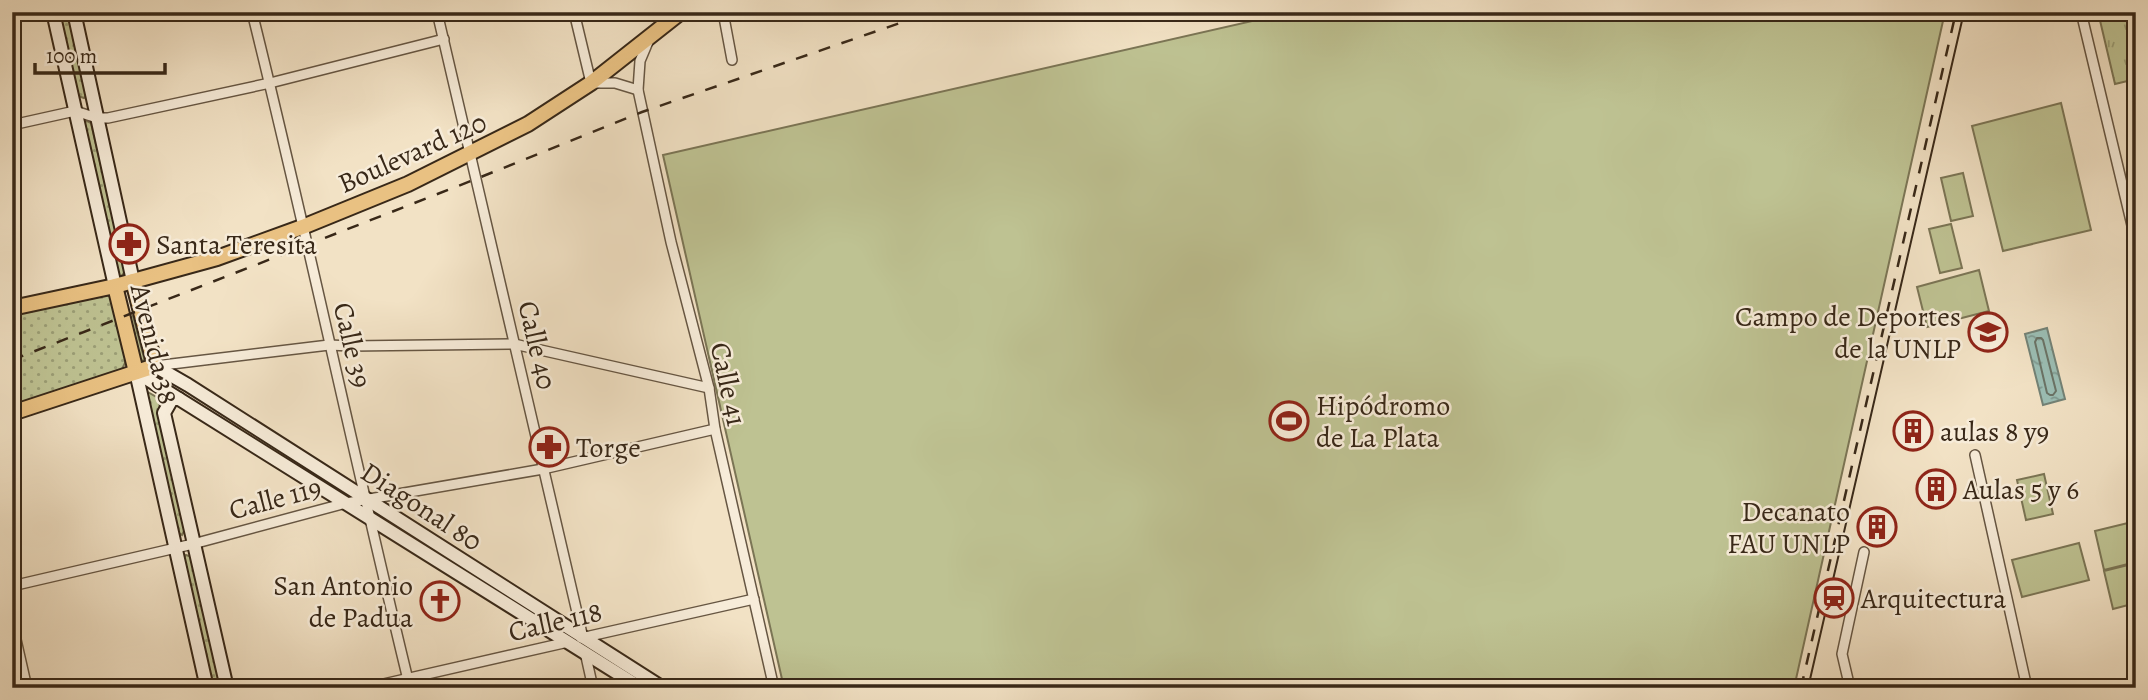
<svg xmlns="http://www.w3.org/2000/svg" width="2148" height="700" font-family="Alegreya,serif">
  <style>
    .grass { fill: url(#grass-dots); stroke: #7b7555; stroke-width: 2 }
    .park { fill: url(#park-tufts); stroke: #7b7555; stroke-width: 2 }
    .pitch { fill: #bec292; stroke: #7b7555; stroke-width: 2 }
    .water { fill: url(#water-ripples); stroke: #738276; stroke-width: 2 }
    .lines { fill: none; stroke-linecap: round; stroke-linejoin: round }
    .shore { stroke: #6a7366; stroke-width: 2 }
    .street-casing { stroke: #665643; stroke-width: 12 }
    .secondary-casing { stroke: #382818; stroke-width: 16 }
    .primary-casing { stroke: #382818; stroke-width: 18 }
    .street { stroke: #f7ecd9; stroke-width: 9 }
    .secondary { stroke: #f7ecd9; stroke-width: 12 }
    .primary { stroke: #e9c182; stroke-width: 14 }
    .tram { stroke: #382818; stroke-width: 2 }
    .rail { stroke: #382818; stroke-width: 2.5; stroke-dasharray: 12 12; stroke-linecap: butt }
    .labels { text-anchor: middle; stroke-width: 5; stroke-linejoin: round; paint-order: stroke }
    .street-label { font-size: 28px; fill: #382818; stroke: #f7ecd9 }
    .poi-label { font-size: 28px; fill: #382818; stroke: #f7ecd9; text-anchor: start }
  </style>
  <defs>
    <pattern id="grass-dots" width="8" height="8" patternUnits="userSpaceOnUse" patternTransform="scale(1.75)"><rect width="8" height="8" fill="#bec292"/><path d="M2 2h.1M6 6h.1" fill="none" stroke="#9b9e76" stroke-width="1.8" stroke-linecap="round"/></pattern>
    <pattern id="park-tufts" width="24" height="20" patternUnits="userSpaceOnUse" patternTransform="scale(1.75)"><rect width="24" height="20" fill="#bec292"/><path d="M3 7l-1-3M5 7V3M7 7l1-3M15 17l-1-3M17 17v-4M19 17l1-3" fill="none" stroke="#9b9e76"/></pattern>
    <pattern id="water-ripples" width="26" height="14" patternUnits="userSpaceOnUse" patternTransform="scale(1.75)"><rect width="26" height="14" fill="#9bbeb4"/><path d="M2 4q2-2 4 0t4 0M15 11q2-2 4 0t4 0" fill="none" stroke="#7f9a91"/></pattern>
  </defs>
  <rect width="100%" height="100%" fill="#f2e2c5"/>
  <filter id="stains"><feTurbulence type="fractalNoise" baseFrequency=".00286" numOctaves="4"/><feColorMatrix values="0 0 0 0 .2 0 0 0 0 .09 0 0 0 0 .02 0 0 0 .5 -.17"/></filter>
  <radialGradient id="worn" r=".72"><stop offset=".6" stop-color="#630" stop-opacity="0"/><stop offset="1" stop-color="#630" stop-opacity=".3"/></radialGradient>
  <g class="grass">
    <polygon points="59,12 69,12 87,95 84,98 78,96"/>
    <polygon points="87,121 91,123 125,271 121,277 115,274 82,124"/>
    <polygon points="104,294 111,297 128,357 120,373 12,407 12,315"/>
    <polygon points="133,316 144,358 142,363 136,359 126,318"/>
    <polygon points="146,391 158,398 185,529 182,535 176,531"/>
    <polygon points="186,555 192,557 221,688 210,688 182,560"/>
  </g>
  <polygon class="park" points="2098,12 2136,12 2136,79 2115,84"/>
  <g class="pitch">
    <polygon points="1292,12 1945,12 1794,688 784,688 663,155"/>
    <polygon points="2061,103 2091,230 2003,251 1972,126"/>
    <polygon points="1963,173 1973,216 1951,221 1941,178"/>
    <polygon points="1951,224 1962,268 1940,273 1929,229"/>
    <polygon points="1979,270 1989,311 1927,327 1917,287"/>
    <polygon points="2044,474 2053,514 2026,520 2017,480"/>
    <polygon points="2136,521 2136,562 2104,570 2095,531"/>
    <polygon points="2079,543 2089,580 2022,597 2012,560"/>
    <polygon points="2136,563 2136,603 2113,609 2104,571"/>
  </g>
  <polygon class="water" points="2047,328 2065,399 2043,405 2025,334"/>
  <g class="lines">
    <polygon class="shore" points="2037,338 2041,338 2043,340 2056,391 2053,395 2050,395 2047,393 2035,342"/>
    <g class="street-casing">
      <g id="street">
        <path d="M252,12C308,237 355,463 410,688"/>
        <polyline points="437,12 583,638"/>
        <polyline points="574,12 591,83 615,83 638,90"/>
        <polyline points="723,12 732,60"/>
        <polyline points="2081,12 2136,242"/>
        <polyline points="648,42 640,61 638,90 671,242 709,388 715,429 774,688"/>
        <polyline points="12,125 75,111 97,118 108,118 270,83 444,39"/>
        <polyline points="155,366 329,345 351,346 514,344 709,388"/>
        <polyline points="1975,455 2027,688"/>
        <polyline points="12,586 193,544 346,503 543,469 715,429"/>
        <polyline points="12,622 27,688"/>
        <polyline points="581,638 754,599"/>
        <polyline points="585,652 593,688"/>
        <polyline points="366,688 568,642"/>
        <polyline points="1850,688 1842,654 1864,552"/>
      </g>
    </g>
    <g class="secondary-casing">
      <g id="secondary">
        <polyline points="53,12 115,286"/>
        <polyline points="74,12 133,281"/>
        <polyline points="155,366 188,385 663,688"/>
        <polyline points="136,372 641,688"/>
        <polyline points="136,372 207,688"/>
        <polyline points="179,399 172,399 164,413 227,688"/>
      </g>
    </g>
    <g class="primary-casing">
      <g id="primary">
        <polyline points="115,286 136,372"/>
        <polyline points="12,308 115,286 217,258 305,226 408,184 528,124 591,83 681,12"/>
        <polyline points="12,413 155,366 133,281"/>
      </g>
    </g>
    <use href="#street" class="street"/>
    <use href="#secondary" class="secondary"/>
    <use href="#primary" class="primary"/>
    <polyline class="tram" points="1808,688 1964,12"/>
    <g class="rail">
      <polyline points="12,360 476,179 642,112 932,12"/>
      <polyline points="1801,688 1956,12"/>
    </g>
  </g>
  <defs>
    <g id="pharmacy-ring" transform="scale(2.0125)"><circle r="9.5" fill="#f7ecd9" stroke="#8f2418" stroke-width="1.5"/><path d="M-2-6h4v4h4v4h-4v4h-4v-4h-4v-4h4Z" fill="#8f2418"/></g>
    <g id="university-ring" transform="scale(2.0125)"><circle r="9.5" fill="#f7ecd9" stroke="#8f2418" stroke-width="1.5"/><path d="M0-5L7-2L0 1L-7-2ZM-4 1L0 2.5L4 1V4Q0 6-4 4Z" fill="#8f2418"/></g>
    <g id="stadium-ring" transform="scale(2.0125)"><circle r="9.5" fill="#f7ecd9" stroke="#8f2418" stroke-width="1.5"/><path d="M0-5a6.5 5 0 1 0 0 10a6.5 5 0 1 0 0-10ZM-3.5-1.8h7v3.6h-7Z" fill="#8f2418"/></g>
    <g id="building-ring" transform="scale(2.0125)"><circle r="9.5" fill="#f7ecd9" stroke="#8f2418" stroke-width="1.5"/><path d="M-4-6H4V6H1V3H-1V6H-4ZM-2.5-4.3h1.7v1.8h-1.7ZM.8-4.3h1.7v1.8H.8ZM-2.5-1h1.7V.8h-1.7ZM.8-1h1.7V.8H.8Z" fill="#8f2418"/></g>
    <g id="station-ring" transform="scale(2.0125)"><circle r="9.5" fill="#f7ecd9" stroke="#8f2418" stroke-width="1.5"/><path d="M-3-6H3Q5-6 5-4V2Q5 4 3 4L4.5 6H3L1.5 4h-3L-3 6H-4.5L-3 4Q-5 4-5 2V-4Q-5-6-3-6ZM-3.5-4v3h7v-3ZM-3.5 1v1.5H-2V1ZM2 1v1.5H3.5V1Z" fill="#8f2418"/></g>
    <g id="church-ring" transform="scale(2.0125)"><circle r="9.5" fill="#f7ecd9" stroke="#8f2418" stroke-width="1.5"/><path d="M-1.2-6h2.4v3.5h3.3v2.4h-3.3V6h-2.4V-.1h-3.3v-2.4h3.3Z" fill="#8f2418"/></g>
  </defs>
  <g fill-rule="evenodd">
    <use href="#pharmacy-ring" x="129" y="244"/>
    <use href="#university-ring" x="1988" y="332"/>
    <use href="#stadium-ring" x="1289" y="421"/>
    <use href="#building-ring" x="1913" y="431"/>
    <use href="#pharmacy-ring" x="549" y="447"/>
    <use href="#building-ring" x="1936" y="489"/>
    <use href="#building-ring" x="1877" y="527"/>
    <use href="#station-ring" x="1834" y="598"/>
    <use href="#church-ring" x="440" y="601"/>
  </g>
  <g class="labels">
    <g class="street-label">
      <text transform="translate(412 152) rotate(-24)" y="10">Boulevard 120</text>
      <text transform="translate(155 344) rotate(76)" y="10">Avenida 38</text>
      <text transform="translate(353 345) rotate(77)" y="10">Calle 39</text>
      <text transform="translate(538 345) rotate(77)" y="10">Calle 40</text>
      <text transform="translate(729 384) rotate(78)" y="10">Calle 41</text>
      <text transform="translate(275 498) rotate(-15)" y="10">Calle 119</text>
      <text transform="translate(422 506) rotate(33)" y="10">Diagonal 80</text>
      <text transform="translate(555 621) rotate(-13)" y="10">Calle 118</text>
    </g>
    <g class="poi-label">
      <text x="156" y="254">Santa Teresita</text>
      <text x="1961" y="326" text-anchor="end">Campo de Deportes<tspan x="1961" dy="32">de la UNLP</tspan></text>
      <text x="1316" y="415">Hipódromo<tspan x="1316" dy="32">de La Plata</tspan></text>
      <text x="1940" y="441">aulas 8 y9</text>
      <text x="576" y="457">Torge</text>
      <text x="1963" y="499">Aulas 5 y 6</text>
      <text x="1850" y="521" text-anchor="end">Decanato<tspan x="1850" dy="32">FAU UNLP</tspan></text>
      <text x="413" y="595" text-anchor="end">San Antonio<tspan x="413" dy="32">de Padua</tspan></text>
      <text x="1861" y="608">Arquitectura</text>
    </g>
  </g>
  <rect width="2148" height="700" fill="none" stroke="#f2e2c5" stroke-width="42"/>
  <rect x="14" y="14" width="2120" height="672" fill="none" stroke="#382818" stroke-width="3.5"/>
  <rect x="21" y="21" width="2106" height="658" fill="none" stroke="#382818" stroke-width="2"/>
  <path d="M35 63v10h130v-10" fill="none" stroke="#382818" stroke-width="3.5"/>
  <text x="46" y="63" font-size="21" fill="#382818" stroke="#f7ecd9" stroke-width="5" paint-order="stroke">100 m</text>
  <rect width="100%" height="100%" filter="url(#stains)"/>
  <rect width="100%" height="100%" fill="url(#worn)"/>
</svg>
